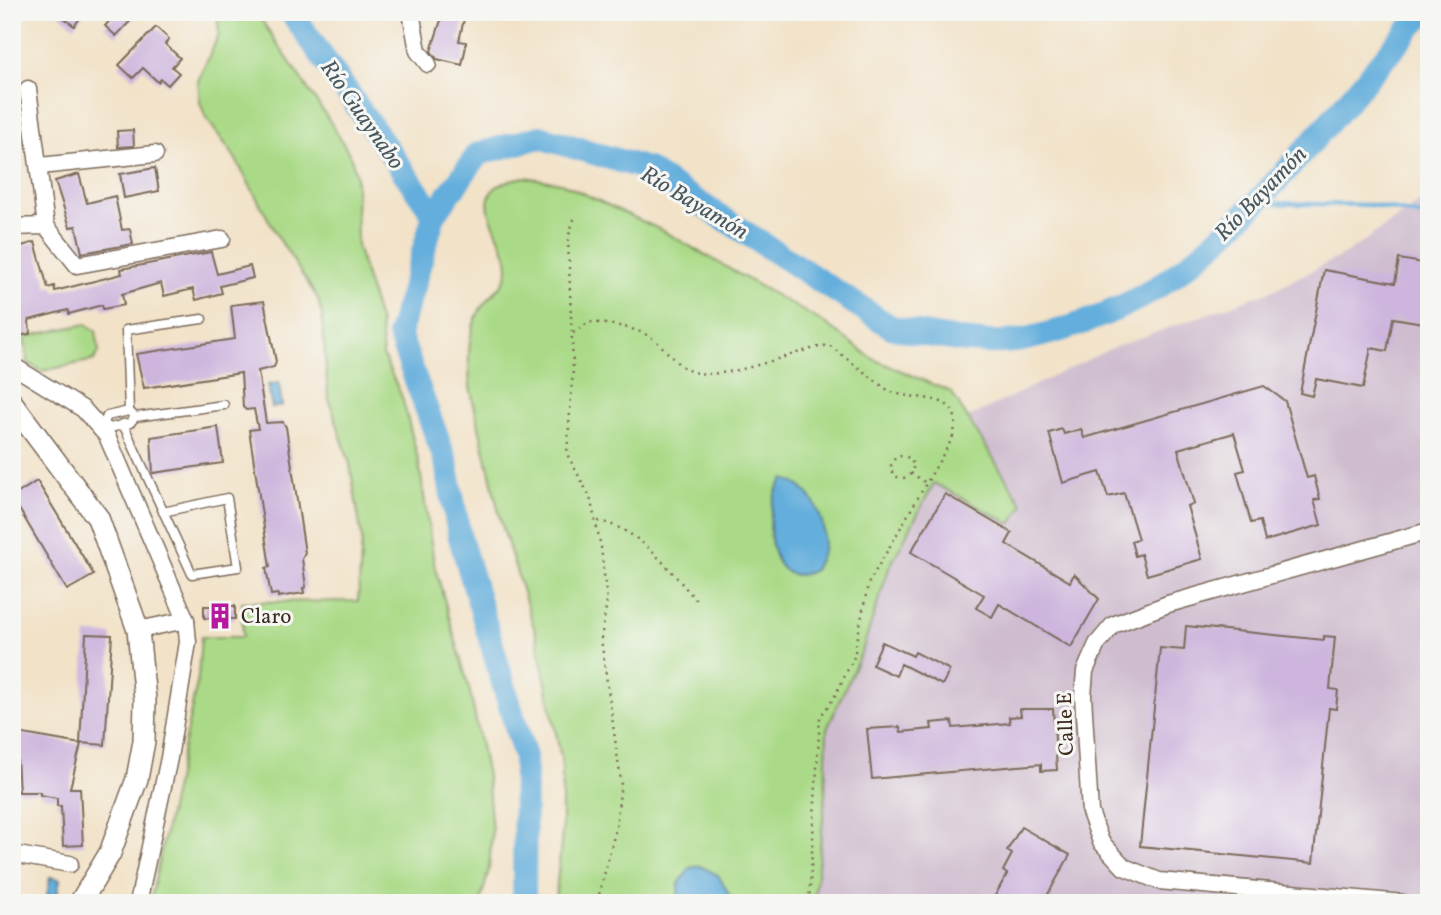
<svg xmlns="http://www.w3.org/2000/svg" width="1441" height="915" font-family="Vollkorn,serif">
  <style>
    .industrial { fill: #cfbdcf }
    .green { fill: #aada87; stroke: #728252; stroke-width: 2 }
    .water { fill: #64aedc; stroke: #506c7d; stroke-width: 2 }
    .lines { fill: none; stroke-linecap: round; stroke-linejoin: round }
    .stream { stroke: #64aedc; stroke-width: 4.5 }
    .river { stroke: #64aedc; stroke-width: 24 }
    .building { fill: #cdb5dd }
    .service-casing { stroke: #7b6a5a; stroke-width: 11 }
    .minor-casing { stroke: #7b6a5a; stroke-width: 19 }
    .secondary-casing { stroke: #7b6a5a; stroke-width: 24 }
    .path { stroke: #7b6a5a; stroke-width: 2.5; stroke-dasharray: 2 5; stroke-linecap: butt }
    .service { stroke: #fff; stroke-width: 8 }
    .minor { stroke: #fff; stroke-width: 16 }
    .secondary { stroke: #fff; stroke-width: 21 }
    .labels { text-anchor: middle; stroke-width: 6; stroke-linejoin: round; paint-order: stroke }
    .poi-label { font-size: 21px; fill: #3b2a1e; stroke: #f6f6f2; text-anchor: start }
    .street-label { font-size: 21px; fill: #3b2a1e; stroke: #f6f6f2 }
    .water-label { font-size: 23px; font-style: italic; fill: #495860; stroke: #f6f6f2 }
  </style>
  <rect width="100%" height="100%" fill="#f6f6f2"/>
  <filter id="ink" filterUnits="userSpaceOnUse"><feTurbulence type="fractalNoise" baseFrequency=".0143" numOctaves="2"/><feDisplacementMap in="SourceGraphic" scale="14" xChannelSelector="R" yChannelSelector="G"/><feConvolveMatrix kernelMatrix="1 2 1 2 8 2 1 2 1" color-interpolation-filters="sRGB"/></filter>
  <filter id="wash" filterUnits="userSpaceOnUse"><feTurbulence type="fractalNoise" baseFrequency=".00686" numOctaves="4" result="noise"/><feDisplacementMap in="SourceGraphic" scale="28" xChannelSelector="R" yChannelSelector="G"/><feGaussianBlur stdDeviation="1.57" result="paint"/><feColorMatrix in="noise" values="0 0 0 0 0 0 0 0 0 0 0 0 0 0 0 0 0 1.4 0 .05"/><feComposite in="paint" operator="in"/></filter>
  <g filter="url(#wash)">
    <rect width="100%" height="100%" fill="#f2e2c8"/>
    <polygon class="industrial" points="1429,196 1429,903 814,903 825,801 827,729 863,648 889,568 934,483 1011,524 1023,505 967,418 1112,348 1271,291 1345,254"/>
    <g class="green">
      <polygon points="217,12 256,12 329,120 350,155 356,174 357,246 380,324 383,356 402,397 419,463 434,563 470,692 487,776 492,830 489,870 480,903 150,903 198,678 201,637 243,637 242,602 358,601 362,539 350,464 328,396 322,316 318,299 278,237 234,156 206,118 200,102 198,81 219,34"/>
      <path d="M525,177L561,183L663,231L826,324L873,359L951,392L1023,505L1011,524L934,483L889,568L863,648L827,729L825,801L814,903H555L562,834V763L536,634L501,522L470,387C468,361 467,331 481,308C488,296 507,285 508,269C509,234 453,188 525,177Z"/>
      <polygon points="86,324 96,331 99,352 94,360 42,371 28,363 24,337"/>
    </g>
    <g class="water">
      <polygon points="279,383 282,406 272,408 268,385"/>
      <path d="M784,479C812,486 828,520 823,550C821,556 817,564 814,570C764,597 761,503 784,479Z"/>
      <polygon points="700,866 718,875 734,903 679,903 678,885 690,868"/>
      <polygon points="50,877 60,879 57,896 47,896"/>
    </g>
    <g class="lines">
      <polyline class="stream" points="1255,203 1372,205 1429,217"/>
      <g class="river">
        <polyline points="291,12 434,215"/>
        <path d="M524,903L525,757L459,534L446,462L399,334L434,215L478,154L540,137L647,169L891,327C928,336 984,347 1022,340C1074,329 1130,308 1172,277C1264,209 1348,98 1424,12"/>
      </g>
    </g>
    <g id="blocks">
      <g class="building">
        <polygon points="57,12 85,12 74,26"/>
        <polygon points="117,12 139,12 116,36 105,26"/>
        <polygon points="443,14 464,19 459,41 466,42 466,46 462,65 437,59 431,51"/>
        <polygon points="156,27 169,39 165,44 180,58 172,67 179,73 168,85 161,79 158,82 143,68 133,78 119,65"/>
        <polygon points="133,130 134,146 118,147 117,131"/>
        <polygon points="155,168 159,191 124,198 120,174"/>
        <polygon points="79,174 87,203 115,196 122,230 130,229 133,244 82,253 76,226 70,227 55,181"/>
        <polygon points="35,242 48,288 54,286 55,291 122,274 121,269 211,252 217,274 250,266 253,278 220,286 222,293 196,300 193,289 164,296 161,283 122,294 124,305 103,309 102,305 69,314 68,310 29,320 30,334 12,337 12,249"/>
        <polygon points="1399,259 1429,264 1429,324 1393,318 1387,351 1371,348 1363,388 1316,379 1312,396 1300,393 1324,270 1395,283"/>
        <polygon points="264,301 276,362 274,367 258,371 266,423 283,422 286,427 305,553 302,559 306,587 303,588 304,593 278,597 278,594 271,595 266,568 270,567 249,430 258,429 254,409 246,410 243,407 241,373 144,388 136,354 235,339 231,305"/>
        <polygon points="1264,386 1285,401 1307,478 1314,476 1320,499 1314,500 1321,525 1265,541 1260,521 1251,523 1237,472 1245,470 1234,433 1178,449 1194,504 1187,506 1202,559 1147,575 1141,554 1135,556 1131,541 1138,539 1124,493 1108,497 1100,472 1063,483 1049,433 1062,429 1064,434 1081,429 1084,438"/>
        <polygon points="218,427 223,463 153,473 151,437"/>
        <polygon points="37,481 94,575 67,590 12,497"/>
        <polygon points="945,494 1012,533 1006,544 1070,582 1074,574 1099,599 1071,647 999,604 992,617 976,608 984,595 911,552"/>
        <polygon points="204,606 235,606 235,619 204,618"/>
        <polygon points="1186,626 1324,640 1324,636 1335,637 1330,689 1338,690 1336,709 1329,708 1313,863 1140,846 1160,648 1184,650"/>
        <polygon points="86,634 112,635 105,745 80,743"/>
        <polygon points="882,642 913,656 915,652 950,670 942,685 901,664 896,676 872,665"/>
        <polygon points="1020,709 1053,709 1057,770 1041,771 1041,764 872,779 867,729 900,727 901,732 932,729 931,723 952,721 953,728 1010,723 1009,717 1021,716"/>
        <polygon points="12,732 81,744 70,788 80,788 83,845 63,846 61,806 57,806 57,798 40,795 40,792 19,792 17,758 12,757"/>
        <polygon points="1021,827 1070,855 1043,903 991,903 1007,874 1003,871 1012,854 1007,851"/>
      </g>
    </g>
  </g>
  <g filter="url(#ink)">
    <use href="#blocks" fill-opacity="0" stroke="#7b6a5a" stroke-width="2"/>
    <g class="lines">
      <g class="service-casing">
        <g id="service">
          <polyline points="129,411 126,330 202,319"/>
          <polyline points="135,417 224,405"/>
          <polyline points="102,423 110,428 130,423 135,417 129,411 107,416 104,423"/>
          <polyline points="123,424 192,574 238,567 227,498 163,512"/>
        </g>
      </g>
      <g class="minor-casing">
        <g id="minor">
          <polyline points="411,12 418,51 428,64"/>
          <polyline points="28,89 46,226"/>
          <polyline points="40,166 155,154"/>
          <polyline points="12,227 46,226 77,265 222,239"/>
          <polyline points="15,367 83,409 107,436 186,620 188,642 169,758 138,903"/>
          <polyline points="138,630 186,620"/>
          <polyline points="12,854 70,864"/>
          <polyline points="1403,903 1159,881 1124,867 1101,842 1090,812 1083,696 1085,671 1097,644 1113,625 1168,604 1429,531"/>
        </g>
      </g>
      <g class="secondary-casing">
        <polyline id="secondary" points="12,403 98,518 138,630 145,700 144,741 137,779 110,853 80,903"/>
      </g>
      <g class="path">
        <polyline points="574,219 568,238 573,369 567,454 590,497 601,547 607,601 601,639 621,782 616,828 597,903"/>
        <path d="M573,333L589,322C610,324 639,327 656,341C668,351 677,367 693,372C730,381 791,351 829,345L889,391C917,403 969,389 952,439L868,584L854,657L834,698L820,717L809,903"/>
        <circle cx="902" cy="467" r="11"/>
        <polyline points="911,473 926,483"/>
        <path d="M598,521C641,529 669,570 697,601"/>
      </g>
      <use href="#service" class="service"/>
      <use href="#minor" class="minor"/>
      <use href="#secondary" class="secondary"/>
    </g>
  </g>
  <defs>
    <g id="building-bare" transform="scale(2.1)"><path d="M-4-6H4V6H1V3H-1V6H-4ZM-2.5-4.3h1.7v1.8h-1.7ZM.8-4.3h1.7v1.8H.8ZM-2.5-1h1.7V.8h-1.7ZM.8-1h1.7V.8H.8Z" fill="#b5179e" stroke="#f6f6f2" stroke-width="2.5" paint-order="stroke"/></g>
  </defs>
  <g fill-rule="evenodd">
    <use href="#building-bare" x="220" y="616"/>
  </g>
  <g class="labels">
    <g class="poi-label">
      <text x="241" y="623">Claro</text>
    </g>
    <g class="street-label">
      <text transform="translate(1065 724) rotate(-92)" y="7">Calle E</text>
    </g>
    <g class="water-label">
      <text transform="translate(363 114) rotate(55)" y="8">Río Guaynabo</text>
      <text transform="translate(1260 193) rotate(-46)" y="8">Río Bayamón</text>
      <text transform="translate(695 202) rotate(31)" y="8">Río Bayamón</text>
    </g>
  </g>
  <rect width="1441" height="915" fill="none" stroke="#f6f6f2" stroke-width="42"/>
</svg>
